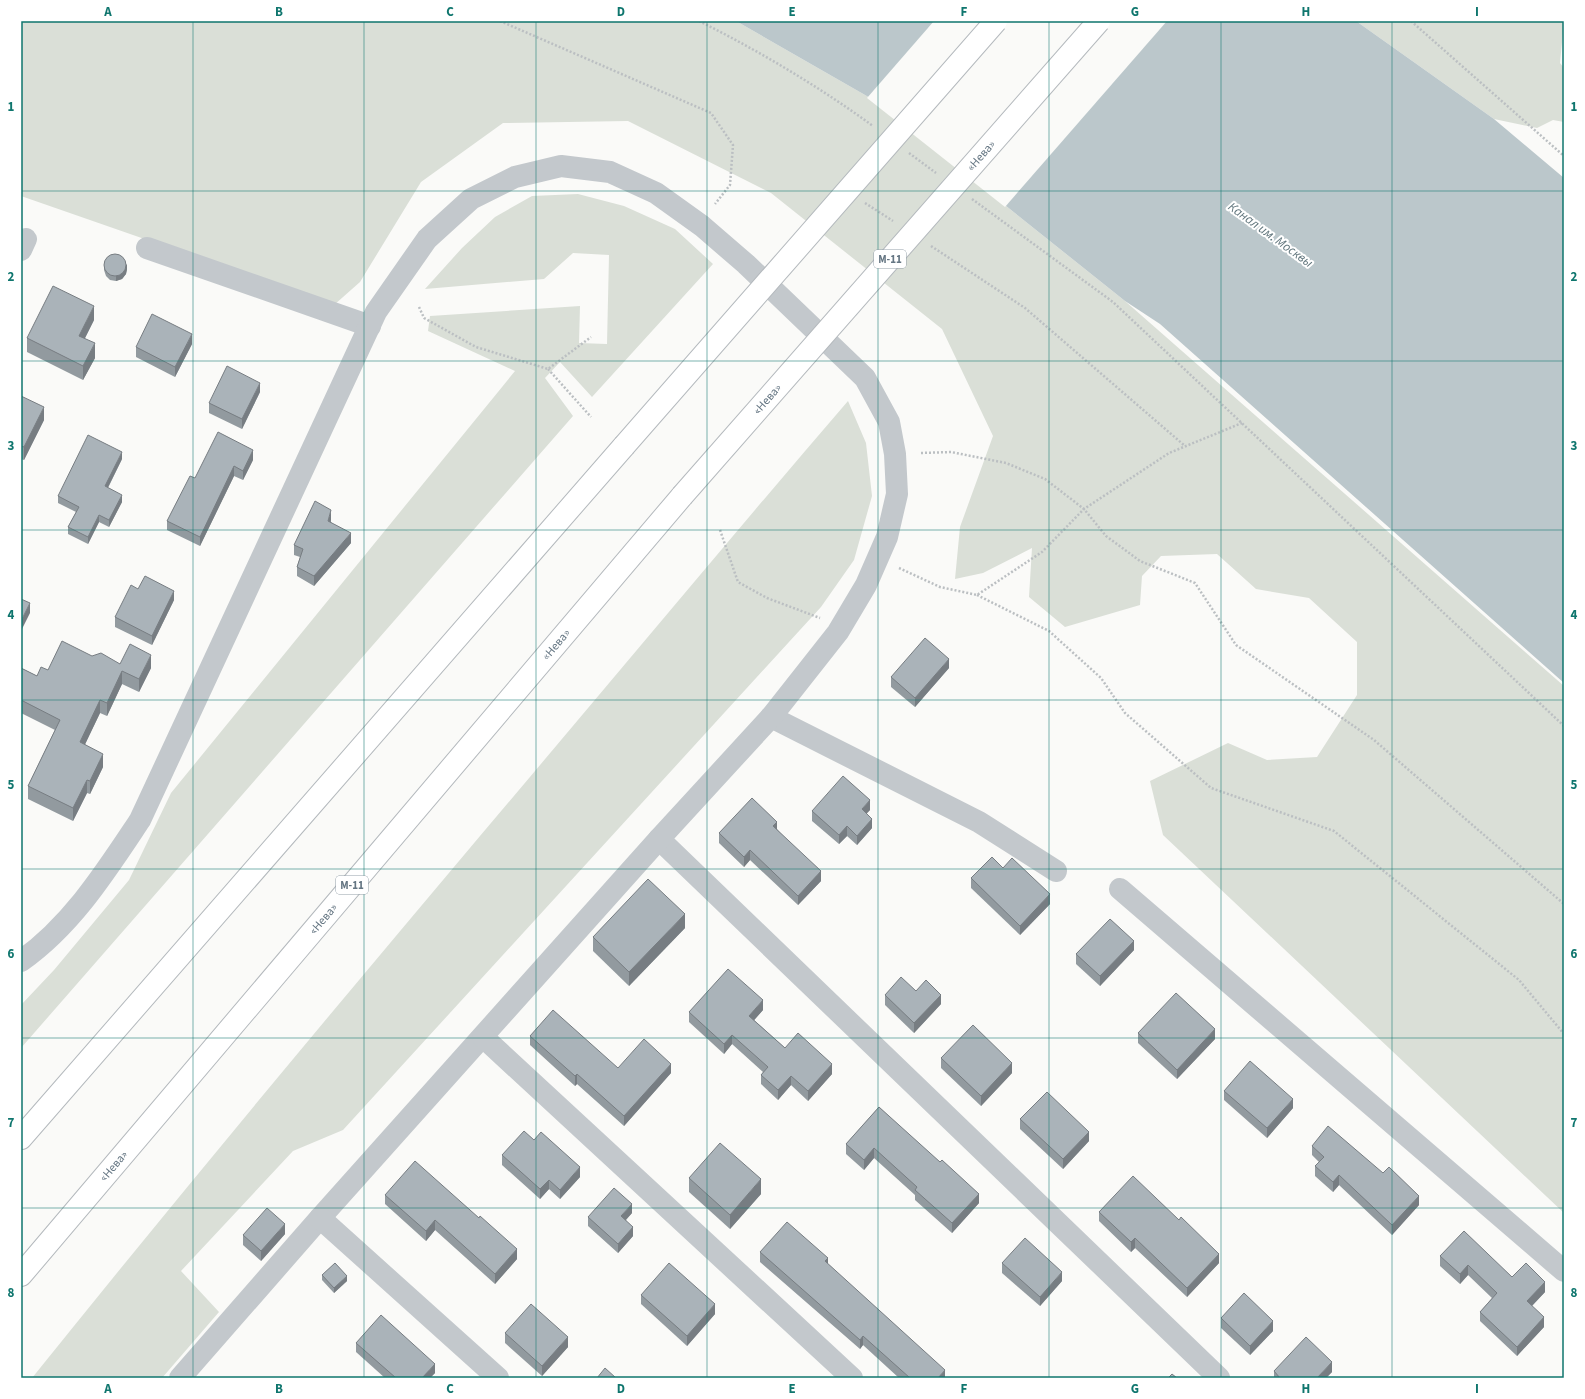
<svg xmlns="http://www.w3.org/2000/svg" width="1585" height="1399" font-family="'Source Sans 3',sans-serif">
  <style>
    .green { fill: #dadfd7 }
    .water { fill: #bbc7cb }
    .pier { fill: #fafaf8 }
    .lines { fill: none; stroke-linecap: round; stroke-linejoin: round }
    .highway-casing { stroke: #b4b9bd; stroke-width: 24 }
    .path { stroke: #bbbfc2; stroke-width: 2.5; stroke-dasharray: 2 2; stroke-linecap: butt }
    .minor { stroke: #c3c8cc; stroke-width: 22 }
    .highway { stroke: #fff; stroke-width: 22 }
    .highway-bridge-casing { stroke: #b4b9bd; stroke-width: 24; stroke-linecap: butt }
    .highway-bridge { stroke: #fff; stroke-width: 22 }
    .wall { fill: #929a9f }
    .shaded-wall { fill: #777d82 }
    .building { fill: #aab3b9; stroke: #777d82 }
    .grid { fill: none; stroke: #0f766e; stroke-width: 1; stroke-opacity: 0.55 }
    .labels { text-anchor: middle; stroke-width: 4; stroke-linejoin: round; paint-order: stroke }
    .shield { fill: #fff; stroke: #939fa8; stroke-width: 1 }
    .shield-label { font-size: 11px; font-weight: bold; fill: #657683 }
    .street-label { font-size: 12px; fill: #657683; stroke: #fff }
    .water-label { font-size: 13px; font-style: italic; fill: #60757c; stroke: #fff }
    .neatline { fill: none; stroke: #0f766e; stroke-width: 1.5 }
    .grid-label { font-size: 13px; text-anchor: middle; font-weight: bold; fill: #0f766e }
  </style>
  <rect width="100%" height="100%" fill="#fafaf8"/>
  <g class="green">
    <polygon points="21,21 736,21 872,99 1125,301 1564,686 1564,1213 1163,835 1150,781 1228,743 1267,760 1317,757 1357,695 1357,642 1309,598 1256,589 1217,554 1161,556 1142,576 1140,605 1065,627 1029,597 1032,548 983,573 955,579 960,527 993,436 942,329 771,193 628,121 503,123 421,182 360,282 334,305 21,196"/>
    <polygon points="1356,21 1564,21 1560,63 1564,68 1564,122 1553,120 1537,128 1494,119"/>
    <polygon points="578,194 624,206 675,229 713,264 592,397 560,362 545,378 573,416 21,1048 21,1005 54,970 129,880 171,793 515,371 428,331 430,316 580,306 579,343 607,344 609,255 573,253 544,279 425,289 462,248 495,217 532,196"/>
    <path d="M848,401L866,443L872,496L854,560L821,607L343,1130L293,1151L181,1271L219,1312L162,1378H32C179,1195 329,1015 480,836C603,691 724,545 848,401Z"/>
  </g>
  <polygon class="water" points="736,21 1356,21 1494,119 1564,178 1564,683 1160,324 1125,301 872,99"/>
  <polygon class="pier" points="934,21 1167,21 1005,207 867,98"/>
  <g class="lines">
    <g class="highway-casing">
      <g id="highway">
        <polyline points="21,1138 624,446"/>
        <path id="s1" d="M21,1275L682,496"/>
      </g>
    </g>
    <g class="path">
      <polyline points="500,21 711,113 733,145 730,185 715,204"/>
      <path d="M699,21C759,51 818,86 873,126"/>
      <polyline points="1411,21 1564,156"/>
      <polyline points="909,153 936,173"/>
      <polyline points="972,199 1113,302 1564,726"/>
      <polyline points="865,203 893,221"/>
      <polyline points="931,246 1025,308 1185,446"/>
      <polyline points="419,307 424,318 476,347 548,369 591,337"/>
      <polyline points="548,369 591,417"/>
      <polyline points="921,453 951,452 1006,463 1045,479 1084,509 1106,536 1140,561 1195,583 1236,645 1374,740 1564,904"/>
      <polyline points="720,530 738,582 767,598 820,618"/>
      <polyline points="899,568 940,587 977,595 1042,552 1084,509 1169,453 1242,423"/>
      <polyline points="977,595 1049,631 1101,678 1125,713 1211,788 1334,831 1519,980 1564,1034"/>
    </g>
    <g class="minor">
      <polyline points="147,248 370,326"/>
      <polyline points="21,250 26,239"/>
      <polyline points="771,717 979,822 1056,871"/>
      <polyline points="659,839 1219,1378"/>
      <polyline points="1120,889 1564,1271"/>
      <path d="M21,961C72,925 106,871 140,820L376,312L427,239L471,199L515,177L561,166L610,172L656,193L702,226L746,264L865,378L889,422L895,454L897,494L887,537L866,585L838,632L771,717L659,839L320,1218L180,1378"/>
      <polyline points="483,1037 852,1378"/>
      <polyline points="320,1218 498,1378"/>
    </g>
    <use href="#highway" class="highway"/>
    <g class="highway-bridge-casing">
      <g id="highway-bridge">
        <polyline points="624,446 996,21"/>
        <path id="s2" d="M682,496L1099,21"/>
      </g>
    </g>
    <use href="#highway-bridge" class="highway-bridge"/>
  </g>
  <g class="wall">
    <polygon points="104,265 127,269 126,274 122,279 116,281 110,280 106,276 104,270"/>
    <polygon points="94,320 85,338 95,358 83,380 27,352 27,338"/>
    <polygon points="192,344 175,377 136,357 136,347"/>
    <polygon points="260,392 242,429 209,413 209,403"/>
    <polygon points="21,396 44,420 24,460 21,459"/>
    <polygon points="122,459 108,488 122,502 109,527 99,522 88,544 68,534 68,527 76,512 58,503 58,496"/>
    <polygon points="253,460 243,480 234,476 200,546 167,530 167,521 195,478"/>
    <polygon points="331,520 331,522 351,543 314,586 297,576 297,567 300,557 294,555 294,545"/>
    <polygon points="138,589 174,600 152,645 115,627 115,617"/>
    <polygon points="92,656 120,664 151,668 139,692 122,684 107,716 100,713 85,744 103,767 90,794 87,793 73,821 28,799 28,786 55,730 21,713 21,668 37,676 48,670"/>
    <polygon points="949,668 915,707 891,687 891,677"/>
    <polygon points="870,810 866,813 872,828 857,845 847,836 839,844 812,821 812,811"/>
    <polygon points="777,829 821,881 798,905 750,860 744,867 719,843 719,833"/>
    <polygon points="971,878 1050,904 1020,935 971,888"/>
    <polygon points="685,928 629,986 593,951 593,937"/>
    <polygon points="1134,950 1100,986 1076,964 1076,954"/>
    <polygon points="916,991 941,1004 914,1033 885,1005 885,995"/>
    <polygon points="763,1010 754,1020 785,1048 832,1074 808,1101 791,1085 778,1100 761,1084 761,1075 763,1072 732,1044 724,1054 689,1022 689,1012"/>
    <polygon points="1138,1033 1215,1039 1177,1079 1138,1043"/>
    <polygon points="530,1036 618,1068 671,1073 624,1126 577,1084 575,1086 530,1045"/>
    <polygon points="941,1058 1012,1073 981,1106 941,1068"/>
    <polygon points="1224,1091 1293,1108 1267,1138 1224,1100"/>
    <polygon points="879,1107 979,1203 952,1233 915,1200 915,1195 874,1158 864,1170 846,1154 846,1144"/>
    <polygon points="1020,1119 1089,1141 1063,1169 1020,1129"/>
    <polygon points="534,1140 580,1177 560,1199 549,1189 540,1199 502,1165 502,1155"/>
    <polygon points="1312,1146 1419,1205 1392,1235 1339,1185 1333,1192 1315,1176 1315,1166 1319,1162 1312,1155"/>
    <polygon points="689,1178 761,1194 730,1229 689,1192"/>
    <polygon points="385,1195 479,1218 517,1259 495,1284 435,1230 426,1241 385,1204"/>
    <polygon points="1099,1212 1219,1263 1187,1297 1135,1248 1131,1252 1099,1221"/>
    <polygon points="632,1213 626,1220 633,1236 618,1253 588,1226 588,1217"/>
    <polygon points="285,1234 261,1261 243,1245 243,1235"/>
    <polygon points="760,1252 828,1264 945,1378 899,1378 863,1345 860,1349 760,1262"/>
    <polygon points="1440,1256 1512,1277 1545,1292 1532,1306 1544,1327 1517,1356 1480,1321 1480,1312 1492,1298 1468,1275 1460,1284 1440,1266"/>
    <polygon points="1002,1263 1062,1281 1040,1306 1002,1273"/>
    <polygon points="322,1275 347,1281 334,1293 322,1280"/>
    <polygon points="641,1295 715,1314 687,1346 641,1304"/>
    <polygon points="1221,1318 1273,1331 1250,1355 1221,1328"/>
    <polygon points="505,1333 568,1347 542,1376 505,1343"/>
    <polygon points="356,1343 435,1373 430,1378 385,1378 356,1352"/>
    <polygon points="1274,1371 1332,1372 1326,1378 1274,1378"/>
  </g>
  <g class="shaded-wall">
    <polygon points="127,264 127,269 126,274 122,279 116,281 116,276"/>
    <polygon points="94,306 94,320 79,350 79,336"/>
    <polygon points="192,334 192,344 175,377 175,367"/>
    <polygon points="95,343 95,358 83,380 83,366"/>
    <polygon points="260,383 260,392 242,429 242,419"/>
    <polygon points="44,407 44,420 24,460 24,447"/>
    <polygon points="253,450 253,460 243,480 243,471"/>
    <polygon points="122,452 122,459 105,493 105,486"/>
    <polygon points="234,466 234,476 200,546 200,537"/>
    <polygon points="122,495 122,502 109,527 109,520"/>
    <polygon points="331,510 331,520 328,531 328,521"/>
    <polygon points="99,515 99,522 88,544 88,537"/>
    <polygon points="351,533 351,543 314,586 314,576"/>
    <polygon points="174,591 174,600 152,645 152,636"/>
    <polygon points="30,603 30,613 21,631 21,621"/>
    <polygon points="151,655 151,668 139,692 139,679"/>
    <polygon points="949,659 949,668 915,707 915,698"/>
    <polygon points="122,671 122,684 107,716 107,703"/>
    <polygon points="100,700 100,713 80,755 80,742"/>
    <polygon points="103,754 103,767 90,794 90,781"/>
    <polygon points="87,780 87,793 73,821 73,808"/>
    <polygon points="870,800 870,810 862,819 862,809"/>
    <polygon points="872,819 872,828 857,845 857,836"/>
    <polygon points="777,822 777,832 773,826"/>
    <polygon points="847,826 847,836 839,844 839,835"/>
    <polygon points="750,850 750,860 744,867 744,857"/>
    <polygon points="821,871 821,881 798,905 798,896"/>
    <polygon points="1050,894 1050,904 1020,935 1020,926"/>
    <polygon points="685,914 685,928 629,986 629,972"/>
    <polygon points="1134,941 1134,950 1100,986 1100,976"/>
    <polygon points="941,995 941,1004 914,1033 914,1023"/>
    <polygon points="763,1000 763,1010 749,1026 749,1016"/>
    <polygon points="1215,1029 1215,1039 1177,1079 1177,1070"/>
    <polygon points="732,1035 732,1044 724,1054 724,1044"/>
    <polygon points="1012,1063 1012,1073 981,1106 981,1096"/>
    <polygon points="671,1064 671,1073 624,1126 624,1116"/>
    <polygon points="832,1064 832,1074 808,1101 808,1091"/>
    <polygon points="577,1074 577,1084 575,1086 575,1076"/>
    <polygon points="791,1076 791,1085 778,1100 778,1090"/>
    <polygon points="1293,1099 1293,1108 1267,1138 1267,1128"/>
    <polygon points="1089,1132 1089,1141 1063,1169 1063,1159"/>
    <polygon points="874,1148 874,1158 864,1170 864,1160"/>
    <polygon points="580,1167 580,1177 560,1199 560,1190"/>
    <polygon points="1339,1175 1339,1185 1333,1192 1333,1182"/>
    <polygon points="761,1179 761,1194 730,1229 730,1215"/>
    <polygon points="549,1180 549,1189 540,1199 540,1189"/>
    <polygon points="979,1194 979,1203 952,1233 952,1223"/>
    <polygon points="1419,1196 1419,1205 1392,1235 1392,1225"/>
    <polygon points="632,1204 632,1213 621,1225 621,1216"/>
    <polygon points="435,1220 435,1230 426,1241 426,1231"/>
    <polygon points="285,1224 285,1234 261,1261 261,1251"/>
    <polygon points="633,1227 633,1236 618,1253 618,1244"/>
    <polygon points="1135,1238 1135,1248 1131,1252 1131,1242"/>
    <polygon points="517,1249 517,1259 495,1284 495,1274"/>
    <polygon points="1219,1254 1219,1263 1187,1297 1187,1288"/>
    <polygon points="828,1258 828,1267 825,1261"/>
    <polygon points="1468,1265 1468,1275 1460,1284 1460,1274"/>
    <polygon points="1062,1272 1062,1281 1040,1306 1040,1297"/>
    <polygon points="347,1276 347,1281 334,1293 334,1288"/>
    <polygon points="1545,1282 1545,1292 1527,1311 1527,1301"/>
    <polygon points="715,1304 715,1314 687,1346 687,1336"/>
    <polygon points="1544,1317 1544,1327 1517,1356 1517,1347"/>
    <polygon points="1273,1321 1273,1331 1250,1355 1250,1346"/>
    <polygon points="863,1336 863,1345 860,1349 860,1340"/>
    <polygon points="568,1337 568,1347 542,1376 542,1366"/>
    <polygon points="1332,1362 1332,1372 1326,1378 1317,1378"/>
    <polygon points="435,1364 435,1373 430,1378 422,1378"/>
    <polygon points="945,1370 945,1378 938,1378"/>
  </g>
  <g class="building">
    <circle cx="115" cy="265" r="11"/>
    <polygon points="53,286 94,306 79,336 95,343 83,366 27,338"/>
    <polygon points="152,314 192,334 175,367 136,347"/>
    <polygon points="227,366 260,383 242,419 209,403"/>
    <polygon points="21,396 44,407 24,447 21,446"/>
    <polygon points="218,432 253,450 243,471 234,466 200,537 167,521 190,476 195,478"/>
    <polygon points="88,435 122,452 105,486 122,495 109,520 99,515 88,537 68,527 79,507 58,496"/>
    <polygon points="315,501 331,510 328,521 351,533 314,576 297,567 303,549 294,545"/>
    <polygon points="145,576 174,591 152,636 115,617 131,585 138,589"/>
    <polygon points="21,599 30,603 21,621"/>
    <polygon points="925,638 949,659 915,698 891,677"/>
    <polygon points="62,641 92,656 101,653 120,664 130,644 151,655 139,679 122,671 107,703 100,700 80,742 103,754 90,781 87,780 73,808 28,786 60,720 21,700 21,668 37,676 41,667 48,670"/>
    <polygon points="843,776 870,800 862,809 872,819 857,836 847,826 839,835 812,811"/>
    <polygon points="752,798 777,822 773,826 821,871 798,896 750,850 744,857 719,833"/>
    <polygon points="992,857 1003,868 1012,858 1050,894 1020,926 971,878"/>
    <polygon points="648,879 685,914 629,972 593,937"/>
    <polygon points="1110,919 1134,941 1100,976 1076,954"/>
    <polygon points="728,969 763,1000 749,1016 785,1048 798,1033 832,1064 808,1091 791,1076 778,1090 761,1075 768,1067 732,1035 724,1044 689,1012"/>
    <polygon points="901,977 916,991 926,980 941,995 914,1023 885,995"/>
    <polygon points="1176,993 1215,1029 1177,1070 1138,1033"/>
    <polygon points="553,1010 618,1068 644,1039 671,1064 624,1116 577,1074 575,1076 530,1036"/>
    <polygon points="973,1025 1012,1063 981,1096 941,1058"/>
    <polygon points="1250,1061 1293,1099 1267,1128 1224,1091"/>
    <polygon points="1047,1092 1089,1132 1063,1159 1020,1119"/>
    <polygon points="879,1107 940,1162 942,1160 979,1194 952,1223 915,1190 917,1187 874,1148 864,1160 846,1144"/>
    <polygon points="1328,1126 1383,1173 1389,1167 1419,1196 1392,1225 1339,1175 1333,1182 1315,1166 1324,1157 1312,1146"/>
    <polygon points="524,1131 534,1140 541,1132 580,1167 560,1190 549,1180 540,1189 502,1155"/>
    <polygon points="720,1143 761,1179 730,1215 689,1178"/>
    <polygon points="415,1161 479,1218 480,1216 517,1249 495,1274 435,1220 426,1231 385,1195"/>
    <polygon points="1133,1176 1179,1220 1181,1217 1219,1254 1187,1288 1135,1238 1131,1242 1099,1212"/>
    <polygon points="614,1188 632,1204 621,1216 633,1227 618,1244 588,1217"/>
    <polygon points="267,1208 285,1224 261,1251 243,1235"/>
    <polygon points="787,1222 828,1258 825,1261 945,1370 938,1378 910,1378 863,1336 860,1340 760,1252"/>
    <polygon points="1464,1231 1512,1277 1526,1263 1545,1282 1527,1301 1544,1317 1517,1347 1480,1312 1497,1293 1468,1265 1460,1274 1440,1256"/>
    <polygon points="1025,1238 1062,1272 1040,1297 1002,1263"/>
    <polygon points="335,1263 347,1276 334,1288 322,1275"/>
    <polygon points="669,1263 715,1304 687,1336 641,1295"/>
    <polygon points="1244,1293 1273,1321 1250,1346 1221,1318"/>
    <polygon points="531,1304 568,1337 542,1366 505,1333"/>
    <polygon points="381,1315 435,1364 422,1378 396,1378 356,1343"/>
    <polygon points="1306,1337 1332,1362 1317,1378 1280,1378 1274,1371"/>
    <polygon points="605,1368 616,1378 597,1378"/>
    <polygon points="1172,1374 1177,1378 1168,1378"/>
  </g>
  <path class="grid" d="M193,21V1378M364,21V1378M536,21V1378M707,21V1378M878,21V1378M1049,21V1378M1221,21V1378M1392,21V1378M21,191H1564M21,361H1564M21,530H1564M21,700H1564M21,869H1564M21,1038H1564M21,1208H1564"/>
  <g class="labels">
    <g class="shield">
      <rect x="874" y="250" width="32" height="18" rx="3"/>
      <rect x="336" y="876" width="32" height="18" rx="3"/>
    </g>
    <g class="shield-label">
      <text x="890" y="263">М-11</text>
      <text x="352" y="889">М-11</text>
    </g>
    <g class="street-label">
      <text dy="4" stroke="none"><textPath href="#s2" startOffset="453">«Нева»</textPath></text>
      <text dy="4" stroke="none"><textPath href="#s2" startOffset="129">«Нева»</textPath></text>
      <text dy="4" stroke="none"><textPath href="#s1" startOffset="827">«Нева»</textPath></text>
      <text dy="4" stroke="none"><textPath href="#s1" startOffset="467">«Нева»</textPath></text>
      <text dy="4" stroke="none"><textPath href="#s1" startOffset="143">«Нева»</textPath></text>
    </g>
    <g class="water-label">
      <text transform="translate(1271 234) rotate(36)" y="5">Канал им. Москвы</text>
    </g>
  </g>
  <rect width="1585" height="1399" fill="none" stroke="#ffffff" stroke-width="44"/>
  <rect x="22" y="22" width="1541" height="1355" class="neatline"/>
  <g class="grid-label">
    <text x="108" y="16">A</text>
    <text x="279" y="16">B</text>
    <text x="450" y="16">C</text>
    <text x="621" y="16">D</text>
    <text x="792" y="16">E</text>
    <text x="964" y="16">F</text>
    <text x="1135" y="16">G</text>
    <text x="1306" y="16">H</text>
    <text x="1477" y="16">I</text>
    <text x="11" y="111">1</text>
    <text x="1574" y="111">1</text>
    <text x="11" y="281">2</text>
    <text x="1574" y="281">2</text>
    <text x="11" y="450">3</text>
    <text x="1574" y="450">3</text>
    <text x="11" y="619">4</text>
    <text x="1574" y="619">4</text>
    <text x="11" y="789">5</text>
    <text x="1574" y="789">5</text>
    <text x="11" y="958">6</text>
    <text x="1574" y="958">6</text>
    <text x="11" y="1127">7</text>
    <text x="1574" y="1127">7</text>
    <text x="11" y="1297">8</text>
    <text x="1574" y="1297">8</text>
    <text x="108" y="1393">A</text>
    <text x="279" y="1393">B</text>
    <text x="450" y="1393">C</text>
    <text x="621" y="1393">D</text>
    <text x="792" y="1393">E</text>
    <text x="964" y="1393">F</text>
    <text x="1135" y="1393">G</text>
    <text x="1306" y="1393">H</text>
    <text x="1477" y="1393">I</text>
  </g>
</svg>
